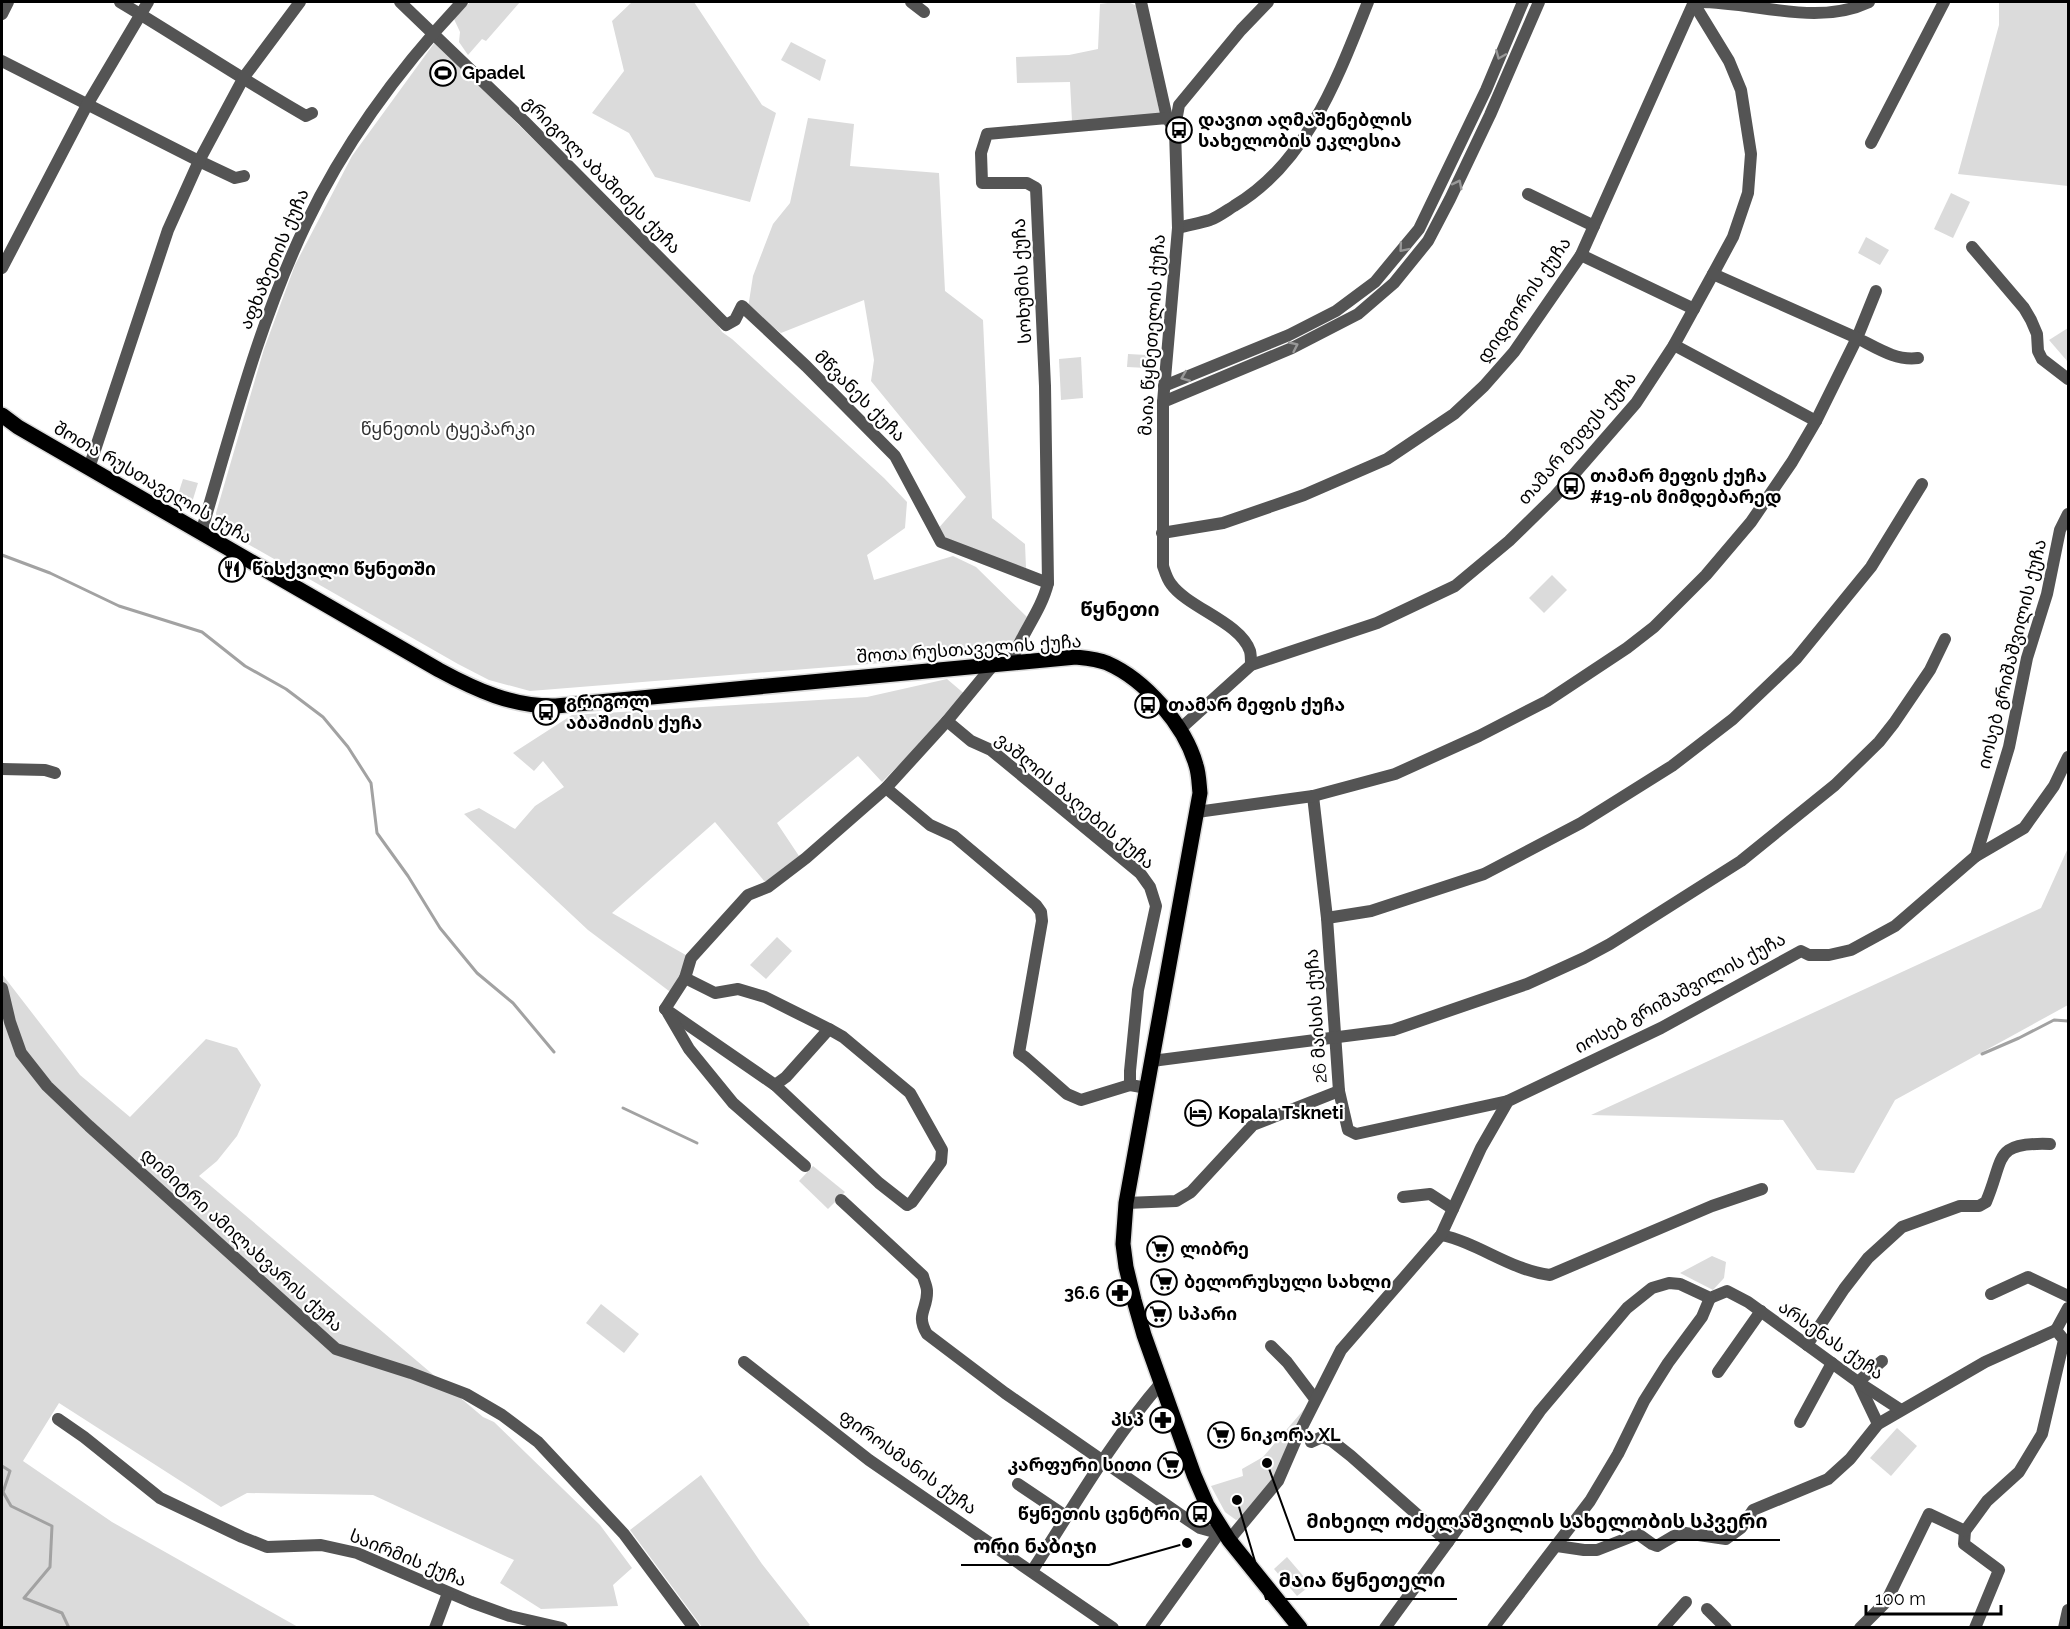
<svg xmlns="http://www.w3.org/2000/svg" width="2070" height="1629" font-family="Raleway,'Noto Sans Georgian',sans-serif">
  <style>
    .green { fill: #dbdbdb }
    .lines { fill: none; stroke-linecap: round; stroke-linejoin: round }
    .stream { stroke: #a2a2a2; stroke-width: 3 }
    .major-casing { stroke: #dbdbdb; stroke-width: 18 }
    .minor { stroke: #545454; stroke-width: 12 }
    .major { stroke: #000; stroke-width: 15 }
    .oneway { stroke: #989898 }
    .labels { text-anchor: middle; stroke-width: 4.5; stroke-linejoin: round; paint-order: stroke }
    .poi-label { font-size: 18px; font-weight: bold; fill: #000; stroke: #fff; text-anchor: start }
    .street-label { font-size: 18px; fill: #000; stroke: #fff }
    .park-label { font-size: 18px; fill: #323232; stroke: #fff }
    .neighbourhood-label { font-size: 20px; font-weight: bold; fill: #000; stroke: #fff }
    .leader { fill: none; stroke: #000; stroke-width: 2 }
    .callout-dot { fill: #000; stroke: #fff; stroke-width: 2 }
    .callout-label { font-size: 20px; text-anchor: middle; font-weight: bold; fill: #000; stroke: #fff; stroke-width: 4.5; stroke-linejoin: round; paint-order: stroke }
  </style>
  <rect width="100%" height="100%" fill="#fff"/>
  <g class="green">
    <polygon points="470,2 520,2 486,41 482,39 468,55 459,42 460,32 454,19"/>
    <polygon points="632,2 694,2 762,105 776,113 750,202 655,177 629,133 592,113 624,71 612,21"/>
    <polygon points="1115,2 1128,2 1137,6 1160,114 1072,121 1070,82 1017,83 1016,57 1069,55 1098,49 1100,4"/>
    <polygon points="1999,2 2068,2 2068,186 1958,174 1999,25"/>
    <polygon points="435,42 713,317 722,332 732,339 884,478 907,502 905,528 867,555 874,580 953,556 976,567 1027,617 1007,653 530,691 489,680 458,664 218,527 216,513 230,465 264,349 295,265 352,156"/>
    <polygon points="791,42 826,60 820,81 781,60"/>
    <polygon points="808,118 854,124 850,166 939,173 945,291 983,320 992,518 1025,544 1026,568 945,542 936,531 966,497 871,381 874,360 864,300 781,333 748,308 753,276 773,224 790,203"/>
    <polygon points="1951,193 1970,202 1953,238 1934,229"/>
    <polygon points="1866,237 1889,250 1880,265 1858,253"/>
    <polygon points="2068,328 2068,362 2049,340"/>
    <polygon points="1128,354 1147,355 1147,368 1127,367"/>
    <polygon points="1081,357 1083,398 1061,400 1059,359"/>
    <polygon points="183,479 198,483 190,509 175,504"/>
    <polygon points="1552,575 1567,590 1544,613 1529,598"/>
    <polygon points="947,679 967,696 882,782 858,756 777,823 799,856 765,882 715,822 612,913 691,958 673,994 588,930 464,814 479,808 515,829 535,806 564,787 543,761 534,771 513,753 572,715 867,697"/>
    <polygon points="2068,848 2068,1005 1895,1100 1854,1173 1817,1170 1783,1120 1591,1115 2041,908"/>
    <polygon points="777,937 792,951 766,979 750,965"/>
    <polygon points="2,974 80,1075 130,1117 206,1039 237,1048 261,1085 237,1136 217,1161 199,1176 483,1417 494,1422 600,1525 632,1568 613,1585 618,1606 541,1609 500,1583 514,1560 373,1495 247,1493 221,1507 59,1403 23,1461 112,1522 298,1627 2,1627"/>
    <polygon points="813,1166 845,1192 828,1209 799,1181"/>
    <polygon points="1712,1256 1726,1262 1724,1278 1713,1290 1680,1273"/>
    <polygon points="601,1304 639,1334 624,1353 586,1323"/>
    <polygon points="1306,1407 1275,1479 1239,1519 1236,1520 1225,1512 1211,1486 1243,1476 1242,1469 1263,1457"/>
    <polygon points="1897,1428 1917,1446 1891,1476 1870,1458"/>
    <polygon points="701,1475 762,1564 810,1625 807,1627 702,1627 630,1530"/>
    <polygon points="1287,1557 1311,1585 1297,1596 1274,1569"/>
  </g>
  <g class="lines">
    <g class="stream">
      <polyline points="2,555 50,573 119,606 202,632 245,666 286,689 323,717 348,747 371,783 377,833 408,876 440,928 477,973 513,1003 554,1052"/>
      <polyline points="1982,1054 2019,1038 2054,1020 2068,1021"/>
      <polyline points="623,1108 697,1143"/>
      <polyline points="2,1466 10,1471 3,1492 11,1506 52,1526 50,1567 24,1598 62,1613 69,1628"/>
    </g>
    <g class="major-casing">
      <path id="major" d="M2,415L18,427L439,670C476,690 513,707 556,706L1076,657C1086,658 1098,659 1107,663C1146,680 1185,726 1196,765C1199,774 1199,784 1200,793L1126,1203L1123,1244L1126,1267L1134,1300L1144,1335L1194,1475L1207,1505L1229,1540L1300,1628"/>
    </g>
    <g class="minor">
      <path d="M120,2C182,39 243,80 306,116L312,113"/>
      <polyline points="400,2 524,121 726,325 735,320 742,306 806,366 895,456 941,542 1048,583"/>
      <polyline points="911,2 924,12"/>
      <polyline points="1141,2 1167,118"/>
      <polyline points="2,14 8,2"/>
      <polyline points="2,61 199,161 235,178 244,176"/>
      <polyline points="1871,143 1944,2"/>
      <polyline points="1528,194 1594,226"/>
      <path d="M1178,228C1189,225 1200,223 1210,220C1218,217 1226,211 1234,206C1307,163 1338,77 1368,2"/>
      <polyline points="1972,247 2024,308 2031,320 2037,334 2038,351 2042,359 2068,379"/>
      <polyline points="1581,255 1694,309"/>
      <polyline points="2,268 87,105 148,2"/>
      <path d="M1876,291L1857,338C1877,348 1896,361 1918,358"/>
      <polyline points="1674,345 1816,421"/>
      <polyline points="1164,386 1289,335 1336,311 1375,282 1419,229 1486,90 1523,2"/>
      <polyline points="1163,402 1292,348 1358,314 1394,283 1428,241 1450,199 1490,115 1539,2"/>
      <polyline points="89,468 168,230 199,161 244,77 300,2"/>
      <path d="M201,533C232,429 259,322 306,224C345,142 401,67 462,2"/>
      <path d="M1162,533L1223,523L1304,495L1387,459L1454,414L1484,386L1514,352L1581,255L1694,2C1752,0 1814,28 1869,2"/>
      <path d="M1011,663C1020,635 1041,612 1048,583L1045,386L1036,188L1027,183H982L981,153L987,134L1167,118L1175,130"/>
      <path d="M1251,665C1251,661 1251,655 1250,651C1240,622 1188,608 1171,584C1167,579 1165,572 1163,566V402L1178,228L1175,130L1177,116L1179,105L1241,30L1268,2"/>
      <polyline points="947,721 971,741 991,750 1140,873 1150,887 1156,906 1138,990 1130,1071 1130,1085 1147,1088"/>
      <polyline points="1179,730 1251,665 1377,623 1455,586 1509,541 1555,496 1636,403 1674,345 1713,274 1733,237 1748,193 1751,154 1741,90 1729,61 1693,2"/>
      <polyline points="2,769 45,770 55,773"/>
      <polyline points="886,788 930,825 954,836 1036,905 1041,912 1042,921 1019,1053 1026,1058 1067,1094 1081,1100 1130,1085"/>
      <polyline points="1313,796 1327,918 1339,1091 1348,1130 1356,1134 1508,1101"/>
      <polyline points="1197,812 1313,796 1395,774 1479,736 1547,701 1627,648 1654,627 1706,575 1751,522 1792,462 1816,421 1857,338 1713,274"/>
      <polyline points="1976,856 2024,828 2054,786 2068,757"/>
      <polyline points="1327,918 1371,911 1484,874 1581,823 1672,766 1733,719 1796,659 1871,567 1922,484"/>
      <polyline points="2,988 10,1022 21,1053 47,1086 89,1126 336,1349 411,1373 466,1394 502,1415 538,1442 624,1534 694,1628"/>
      <polyline points="665,1009 775,1085 879,1183 907,1205 912,1202 941,1162 942,1150 910,1093 843,1037 829,1029 765,997 738,989 715,993 685,978"/>
      <polyline points="665,1009 685,978 691,958 748,895 768,887 806,858 886,788 947,721 994,664"/>
      <polyline points="668,1013 689,1049 733,1103 805,1166"/>
      <polyline points="1152,1061 1393,1030 1527,984 1584,958 1610,944 1741,861 1835,785 1879,742 1894,723 1930,670 1945,639"/>
      <polyline points="775,1085 786,1077 829,1029"/>
      <polyline points="1403,1197 1430,1194 1453,1209"/>
      <path d="M841,1200L923,1276C924,1281 927,1286 927,1291C928,1309 915,1314 927,1334L1005,1393L1188,1520L1200,1528L1218,1533"/>
      <polyline points="1126,1203 1176,1201 1191,1192 1253,1125 1339,1091"/>
      <path d="M1441,1235C1479,1243 1510,1270 1550,1275L1712,1206L1762,1189"/>
      <polyline points="1991,1294 2028,1277 2068,1296"/>
      <polyline points="2056,1330 2068,1308"/>
      <path d="M1807,1345L1844,1289L1868,1258L1902,1227L1960,1206H1979L1986,1202C2005,1158 1992,1142 2050,1144"/>
      <polyline points="1271,1346 1287,1362 1315,1399"/>
      <polyline points="744,1362 869,1460 1113,1628"/>
      <polyline points="1718,1372 1761,1311"/>
      <polyline points="58,1419 84,1437 160,1498 242,1537 267,1547 321,1545 357,1553 471,1602 510,1616 562,1628"/>
      <polyline points="1800,1422 1832,1363"/>
      <polyline points="1878,1424 1858,1382 1882,1361"/>
      <polyline points="1311,1442 1322,1437 1332,1441 1351,1456 1448,1542"/>
      <polyline points="1018,1484 1067,1517"/>
      <polyline points="1229,1540 1278,1481 1298,1435 1341,1350 1441,1235 1481,1148 1508,1101 1661,1028 1801,951 1809,955 1829,955 1851,950 1895,926 1976,856 2009,747 2027,658 2047,594 2060,530 2068,514"/>
      <polyline points="1557,1546 1584,1550 1597,1550 1638,1534 1652,1544 1657,1546 1674,1536 1685,1533 1726,1539 1741,1528 1753,1510 1828,1479 1850,1459 1878,1424 1985,1362 2056,1330 2064,1340 2042,1434 2019,1472 1987,1501 1965,1531 1964,1544 1999,1570 1975,1628"/>
      <path d="M1032,1571C1073,1508 1111,1441 1161,1383"/>
      <polyline points="1707,1609 1726,1628"/>
      <polyline points="435,1628 448,1593"/>
      <polyline points="1151,1628 1222,1529"/>
      <polyline points="1385,1628 1448,1542 1540,1411 1627,1308 1652,1288 1669,1283 1680,1284 1710,1298 1727,1291 1748,1302 1858,1382 1901,1410"/>
      <polyline points="1493,1628 1590,1501 1618,1454 1644,1401 1668,1363 1702,1317 1710,1298"/>
      <polyline points="1663,1628 1686,1602"/>
      <polyline points="1860,1628 1886,1602 1929,1514 1965,1531"/>
      <polyline points="2064,1628 2068,1610"/>
    </g>
    <use href="#major" class="major"/>
  </g>
  <defs><path id="oneway-chevron" d="M-2-3.5L2.5 0L-2 3.5" fill="none" stroke-width="1.6" stroke-linecap="round" stroke-linejoin="round" transform="scale(1.5)"/></defs>
  <g class="oneway">
    <use href="#oneway-chevron" transform="translate(1500 55) rotate(113)"/>
    <use href="#oneway-chevron" transform="translate(1458 184) rotate(-63)"/>
    <use href="#oneway-chevron" transform="translate(1403 248) rotate(130)"/>
    <use href="#oneway-chevron" transform="translate(1294 346) rotate(-25)"/>
    <use href="#oneway-chevron" transform="translate(1185 377) rotate(158)"/>
  </g>
  <defs>
    <g id="stadium-ring" transform="scale(1.35)"><circle r="9.5" fill="#fff" stroke="#000" stroke-width="1.5"/><path d="M0-5a6.5 5 0 1 0 0 10a6.5 5 0 1 0 0-10ZM-3.5-1.8h7v3.6h-7Z" fill="#000"/></g>
    <g id="bus-ring" transform="scale(1.35)"><circle r="9.5" fill="#fff" stroke="#000" stroke-width="1.5"/><path d="M-5-6H5V4H4V6H2V4H-2V6H-4V4H-5ZM-3.5-4V0h7V-4ZM-3.5 1.2v1.5H-2V1.2ZM2 1.2v1.5H3.5V1.2Z" fill="#000"/></g>
    <g id="restaurant-ring" transform="scale(1.35)"><circle r="9.5" fill="#fff" stroke="#000" stroke-width="1.5"/><path d="M-5-6h1v4h1v-4h1v4h1v-4h1v5L-1.5 .5V6h-2V.5L-5-1ZM5-6V6H3V1.5H1.5Q1.5-4 5-6Z" fill="#000"/></g>
    <g id="hotel-ring" transform="scale(1.35)"><circle r="9.5" fill="#fff" stroke="#000" stroke-width="1.5"/><path d="M-6-4.5h1.5V1H6V5H4.5V3h-9V5H-6ZM-4 0a1.8 1.8 0 1 1 3.6 0ZM.5 0V-2.5h3Q6-2.5 6 0Z" fill="#000"/></g>
    <g id="supermarket-ring" transform="scale(1.35)"><circle r="9.5" fill="#fff" stroke="#000" stroke-width="1.5"/><path d="M-6-5.5h2.5l.6 2H6L4.5 2H-2.5L-4.4-4H-6ZM-1.5 3.2a1.3 1.3 0 1 0 .1 0ZM3 3.2a1.3 1.3 0 1 0 .1 0Z" fill="#000"/></g>
    <g id="pharmacy-ring" transform="scale(1.35)"><circle r="9.5" fill="#fff" stroke="#000" stroke-width="1.5"/><path d="M-2-6h4v4h4v4h-4v4h-4v-4h-4v-4h4Z" fill="#000"/></g>
  </defs>
  <g fill-rule="evenodd">
    <use href="#stadium-ring" x="443" y="73"/>
    <use href="#bus-ring" x="1179" y="130"/>
    <use href="#bus-ring" x="1571" y="486"/>
    <use href="#restaurant-ring" x="232" y="569"/>
    <use href="#bus-ring" x="1148" y="705"/>
    <use href="#bus-ring" x="546" y="712"/>
    <use href="#hotel-ring" x="1198" y="1113"/>
    <use href="#supermarket-ring" x="1160" y="1249"/>
    <use href="#supermarket-ring" x="1164" y="1282"/>
    <use href="#pharmacy-ring" x="1120" y="1293"/>
    <use href="#supermarket-ring" x="1158" y="1314"/>
    <use href="#pharmacy-ring" x="1163" y="1420"/>
    <use href="#supermarket-ring" x="1221" y="1435"/>
    <use href="#supermarket-ring" x="1171" y="1465"/>
    <use href="#bus-ring" x="1200" y="1514"/>
  </g>
  <g class="labels">
    <g class="poi-label">
      <text x="462" y="79">Gpadel</text>
      <text x="1198" y="126">დავით აღმაშენებლის<tspan x="1198" dy="21">სახელობის ეკლესია</tspan></text>
      <text x="1590" y="482">თამარ მეფის ქუჩა<tspan x="1590" dy="21">#19-ის მიმდებარედ</tspan></text>
      <text x="252" y="575">წისქვილი წყნეთში</text>
      <text x="566" y="708">გრიგოლ<tspan x="566" dy="21">აბაშიძის ქუჩა</tspan></text>
      <text x="1168" y="711">თამარ მეფის ქუჩა</text>
      <text x="1218" y="1119">Kopala Tskneti</text>
      <text x="1180" y="1255">ლიბრე</text>
      <text x="1184" y="1288">ბელორუსული სახლი</text>
      <text x="1100" y="1299" text-anchor="end">36.6</text>
      <text x="1178" y="1320">სპარი</text>
      <text x="1144" y="1426" text-anchor="end">პსპ</text>
      <text x="1240" y="1441">ნიკორა XL</text>
      <text x="1152" y="1471" text-anchor="end">კარფური სითი</text>
      <text x="1180" y="1520" text-anchor="end">წყნეთის ცენტრი</text>
    </g>
    <g class="street-label">
      <text transform="translate(602 175) rotate(45)" y="6">გრიგოლ აბაშიძეს ქუჩა</text>
      <text transform="translate(274 259) rotate(-67)" y="6">აფხაზეთის ქუჩა</text>
      <text transform="translate(1022 281) rotate(-93)" y="6">სოხუმის ქუჩა</text>
      <text transform="translate(1524 300) rotate(-55)" y="6">დიდგორის ქუჩა</text>
      <text transform="translate(1152 335) rotate(-86)" y="6">მაია წყნეთელის ქუჩა</text>
      <text transform="translate(860 396) rotate(45)" y="6">მწვანეს ქუჩა</text>
      <text transform="translate(1577 438) rotate(-49)" y="6">თამარ მეფეს ქუჩა</text>
      <text transform="translate(153 483) rotate(30)" y="6">შოთა რუსთაველის ქუჩა</text>
      <text transform="translate(969 649) rotate(-4)" y="6">შოთა რუსთაველის ქუჩა</text>
      <text transform="translate(2012 654) rotate(-76)" y="6">იოსებ გრიშაშვილის ქუჩა</text>
      <text transform="translate(1075 801) rotate(40)" y="6">ვაშლის ბაღების ქუჩა</text>
      <text transform="translate(1680 993) rotate(-28)" y="6">იოსებ გრიშაშვილის ქუჩა</text>
      <text transform="translate(1316 1016) rotate(-94)" y="6">26 მაისის ქუჩა</text>
      <text transform="translate(242 1240) rotate(42)" y="6">დიმიტრი ამილახვარის ქუჩა</text>
      <text transform="translate(1831 1340) rotate(35)" y="6">არსენას ქუჩა</text>
      <text transform="translate(908 1462) rotate(36)" y="6">ფიროსმანის ქუჩა</text>
      <text transform="translate(408 1558) rotate(22)" y="6">საირმის ქუჩა</text>
    </g>
    <g class="park-label">
      <text x="448" y="435">წყნეთის ტყეპარკი</text>
    </g>
    <g class="neighbourhood-label">
      <text x="1120" y="616">წყნეთი</text>
    </g>
  </g>
  <path class="leader" d="M1267 1463L1295 1540H1780M1187 1543L1109 1565H961M1237 1500L1266 1599H1457"/>
  <g class="callout-dot">
    <circle cx="1267" cy="1463" r="6"/>
    <circle cx="1187" cy="1543" r="6"/>
    <circle cx="1237" cy="1500" r="6"/>
  </g>
  <g class="callout-label">
    <text x="1537" y="1528">მიხეილ ოძელაშვილის სახელობის სპვერი</text>
    <text x="1035" y="1553">ორი ნაბიჯი</text>
    <text x="1362" y="1587">მაია წყნეთელი</text>
  </g>
  <rect width="2070" height="1629" fill="none" stroke="#000000" stroke-width="6"/>
  <path d="M1866 1605v9h135v-9" fill="none" stroke="#000000" stroke-width="3"/>
  <text x="1875" y="1605" font-size="18" fill="#000000" stroke="#ffffff" stroke-width="4.5" paint-order="stroke">100 m</text>
</svg>
